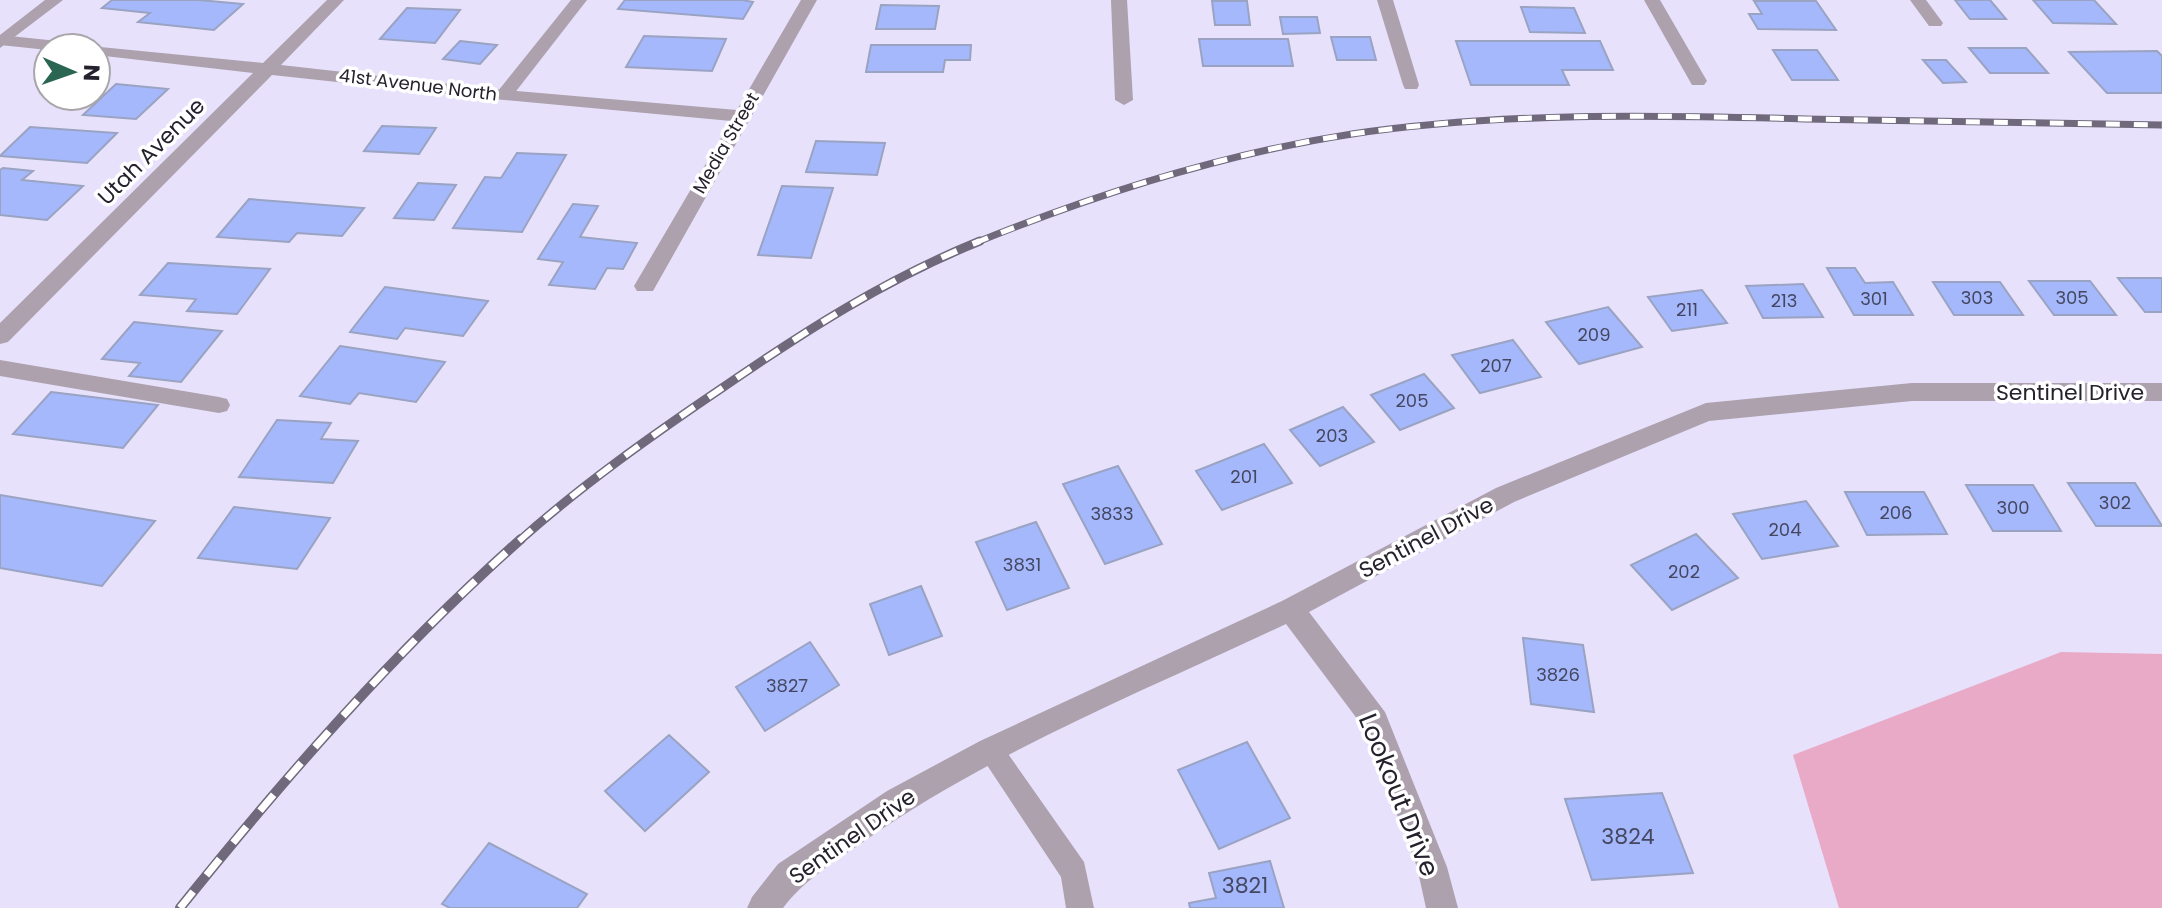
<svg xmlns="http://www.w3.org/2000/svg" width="2162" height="908" font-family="Poppins,sans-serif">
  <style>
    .green { fill: #e8aac6 }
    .building { fill: #a5b8fc; stroke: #9aa3c2; stroke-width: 2 }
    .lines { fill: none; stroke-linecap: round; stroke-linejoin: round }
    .service { fill: #aca1ad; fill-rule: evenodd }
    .minor { fill: #aca1ad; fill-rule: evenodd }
    .rail-far2-casing { stroke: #6f697b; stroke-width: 7 }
    .rail-far1-casing { stroke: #6f697b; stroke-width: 9 }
    .rail-casing { stroke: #6f697b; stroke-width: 10 }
    .rail-far2 { stroke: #fff; stroke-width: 5; stroke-dasharray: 14; stroke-linecap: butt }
    .rail-far1 { stroke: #fff; stroke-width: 6; stroke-dasharray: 17; stroke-linecap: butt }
    .rail { stroke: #fff; stroke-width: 7; stroke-dasharray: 21; stroke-linecap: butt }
    .labels { text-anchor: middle; stroke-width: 7; stroke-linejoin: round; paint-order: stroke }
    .far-street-label { font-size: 18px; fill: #25212d; stroke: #fff }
    .number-label { font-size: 18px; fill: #454761 }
    .street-label { font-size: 22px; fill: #25212d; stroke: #fff }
    .near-number-label { font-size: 22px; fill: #454761 }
    .near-street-label { font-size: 26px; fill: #25212d; stroke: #fff }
  </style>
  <rect width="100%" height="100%" fill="#e8e1fc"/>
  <polygon class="green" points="2061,652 2162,654 2162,908 1839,908 1793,755"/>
  <g class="building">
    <polygon points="112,0 199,0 243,4 214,30 138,22 150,13 102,8"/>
    <polygon points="625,0 742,0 753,2 743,19 618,9"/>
    <polygon points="1955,0 1990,0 2006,19 1970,19"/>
    <polygon points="2033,0 2094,0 2116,24 2053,23"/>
    <polygon points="1212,1 1247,1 1250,25 1215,25"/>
    <polygon points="1754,1 1816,1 1836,30 1758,29 1749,14 1762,14"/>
    <polygon points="881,5 939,6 935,29 876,29"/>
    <polygon points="1521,7 1574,8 1585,33 1530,32"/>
    <polygon points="407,8 460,10 435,43 380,39"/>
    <polygon points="1280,17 1317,17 1320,33 1283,34"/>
    <polygon points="644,36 726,39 712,71 626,67"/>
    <polygon points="1331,37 1370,37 1376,60 1337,60"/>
    <polygon points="1199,39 1288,39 1293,66 1203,66"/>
    <polygon points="460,41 497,45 480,64 443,59"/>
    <polygon points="1456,41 1600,41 1613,70 1562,70 1569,85 1471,85"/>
    <polygon points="871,45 971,45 970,60 945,60 943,72 866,72"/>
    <polygon points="1969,48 2026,48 2048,73 1990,73"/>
    <polygon points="1773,50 1817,50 1838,80 1792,80"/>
    <polygon points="2157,51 2162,56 2162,93 2107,93 2069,52"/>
    <polygon points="1923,60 1946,60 1966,82 1943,83"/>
    <polygon points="116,84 168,89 136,119 83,115"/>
    <polygon points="382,126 436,128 419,154 364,151"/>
    <polygon points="30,127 117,133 87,163 0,156"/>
    <polygon points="816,141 885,143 877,175 806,172"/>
    <polygon points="517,153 566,155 522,232 453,228 485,177 501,178"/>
    <polygon points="3,168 33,171 22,180 83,186 47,220 0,215 0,170"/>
    <polygon points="418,183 456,185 434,220 394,218"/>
    <polygon points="782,186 833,188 811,258 758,255"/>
    <polygon points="249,199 364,208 342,236 297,233 289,242 217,237"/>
    <polygon points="573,204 598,206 580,237 637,243 623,269 607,268 595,289 549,285 563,262 538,259"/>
    <polygon points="168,263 270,269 237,314 187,311 196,299 140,295"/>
    <polygon points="1827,268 1855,268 1865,283 1893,282 1913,315 1854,315"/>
    <polygon points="2118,278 2162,278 2162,312 2145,312"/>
    <polygon points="2029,281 2090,281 2116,315 2054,315"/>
    <polygon points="1933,282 2000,282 2023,315 1954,315"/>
    <polygon points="1803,284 1823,317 1763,318 1746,286"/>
    <polygon points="385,287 488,301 463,336 405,328 397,339 350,332"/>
    <polygon points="1702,290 1727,323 1672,331 1648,297"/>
    <polygon points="1608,307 1642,347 1579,364 1546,322"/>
    <polygon points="134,322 222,331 181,382 129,376 140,363 102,359"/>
    <polygon points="1513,340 1541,377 1480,393 1452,355"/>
    <polygon points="340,346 445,362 416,402 359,393 350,404 300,396"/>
    <polygon points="1424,374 1454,408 1400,430 1371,395"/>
    <polygon points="51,392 158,405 123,448 13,434"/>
    <polygon points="1343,407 1374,442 1320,466 1290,430"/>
    <polygon points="277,420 331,423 321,439 358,441 333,483 239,477"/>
    <polygon points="1264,444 1292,483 1222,510 1196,471"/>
    <polygon points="1118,466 1162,544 1105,564 1063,484"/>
    <polygon points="2068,483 2135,483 2162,526 2096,526"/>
    <polygon points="1966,485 2033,485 2061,531 1993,531"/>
    <polygon points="1845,492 1924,492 1947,534 1867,535"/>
    <polygon points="0,495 155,521 102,586 0,568"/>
    <polygon points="1806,501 1838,546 1762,559 1733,514"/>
    <polygon points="234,507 330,518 297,569 198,558"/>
    <polygon points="1036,522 1069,588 1007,610 976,542"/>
    <polygon points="1696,534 1738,578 1672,610 1631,565"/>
    <polygon points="921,586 942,636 889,655 870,604"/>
    <polygon points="1523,638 1583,645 1594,712 1531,704"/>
    <polygon points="810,642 839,685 765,731 736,687"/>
    <polygon points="669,735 709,772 645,831 605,791"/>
    <polygon points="1247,742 1290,818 1219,849 1178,770"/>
    <polygon points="1662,793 1693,873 1592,880 1565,799"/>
    <polygon points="489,843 587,894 577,908 450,908 442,904"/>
    <polygon points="1270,861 1284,908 1190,908 1189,903 1216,898 1209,873"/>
  </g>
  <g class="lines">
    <g class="service">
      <polygon points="45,0 63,0 0,48 0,35"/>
      <polygon points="571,0 587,0 510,99 498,99 496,95 498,91"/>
      <polygon points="1377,0 1393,0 1419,85 1417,89 1405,89 1403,85"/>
      <polygon points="1910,0 1926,0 1943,23 1941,26 1929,26"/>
      <polygon points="0,360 219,397 227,399 230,405 227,411 219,413 0,376"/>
      <polygon points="990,738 999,741 1084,862 1094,908 1066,908 1061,877 977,750 981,741"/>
    </g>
    <g class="minor">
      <polygon points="327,0 344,0 281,65 504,90 737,110 801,0 817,0 653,291 637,291 634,286 731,121 504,100 272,75 8,342 0,344 0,323 253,73 96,55 96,48 90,46 263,63"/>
      <polygon points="1111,0 1127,0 1133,100 1124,105 1115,100"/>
      <polygon points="1644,0 1660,0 1707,81 1704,85 1692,85"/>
      <polygon points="0,35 77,43 86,48 48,50 0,45"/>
      <path d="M1912,383H2162V401H1912L1709,421L1514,502L1309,612L1385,712L1447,867L1458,908H1426L1417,867L1364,728L1286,624C1145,691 995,750 866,840C836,861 805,879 783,908H747L752,897L778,864L887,791L980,741L1282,601L1496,488L1706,403Z"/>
    </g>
    <g class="rail-far2-casing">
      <path id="rail-far2" d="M975,243C1096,194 1222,154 1352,134C1502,112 1654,115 1805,119C1924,121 2043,123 2162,125"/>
    </g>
    <g class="rail-far1-casing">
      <path id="rail-far1" d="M519,541C583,484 651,436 722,388C805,331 886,279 980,241"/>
    </g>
    <g class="rail-casing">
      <path id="rail" d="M180,908C285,777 395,651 521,539"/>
    </g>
    <use href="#rail-far2" class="rail-far2"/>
    <use href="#rail-far1" class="rail-far1"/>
    <use href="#rail" class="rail"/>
  </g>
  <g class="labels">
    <g class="far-street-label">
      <text transform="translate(418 85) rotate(7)" y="6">41st Avenue North</text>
      <text transform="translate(726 143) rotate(-60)" y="6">Media Street</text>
    </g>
    <g class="number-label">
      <text x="1977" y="304">303</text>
      <text x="2072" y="304">305</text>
      <text x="1874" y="305">301</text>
      <text x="1784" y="307">213</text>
      <text x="1687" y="316">211</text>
      <text x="1594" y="341">209</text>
      <text x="1496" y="372">207</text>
      <text x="1412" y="407">205</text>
      <text x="1332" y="442">203</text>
      <text x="1244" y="483">201</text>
      <text x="2115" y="509">302</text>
      <text x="2013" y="514">300</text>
      <text x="1896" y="519">206</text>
      <text x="1112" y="520">3833</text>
      <text x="1785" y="536">204</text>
      <text x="1022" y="571">3831</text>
      <text x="1684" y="578">202</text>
      <text x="1558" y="681">3826</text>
      <text x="787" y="692">3827</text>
    </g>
    <g class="street-label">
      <text transform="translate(151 151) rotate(-45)" y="8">Utah Avenue</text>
      <text x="2070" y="400">Sentinel Drive</text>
      <text transform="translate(1426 537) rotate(-28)" y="8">Sentinel Drive</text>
      <text transform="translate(852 836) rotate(-35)" y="8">Sentinel Drive</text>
    </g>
    <g class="near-number-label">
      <text x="1628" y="844">3824</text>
      <text x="1245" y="893">3821</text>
    </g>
    <g class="near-street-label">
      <text transform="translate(1399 795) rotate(68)" y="9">Lookout Drive</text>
    </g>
  </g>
  <g transform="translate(72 72) rotate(92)"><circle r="38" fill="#ffffff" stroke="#a8a6ab" stroke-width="2"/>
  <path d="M0-6L14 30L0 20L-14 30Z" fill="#2a6651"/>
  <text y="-12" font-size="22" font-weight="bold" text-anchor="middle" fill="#25212d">N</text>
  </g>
</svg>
